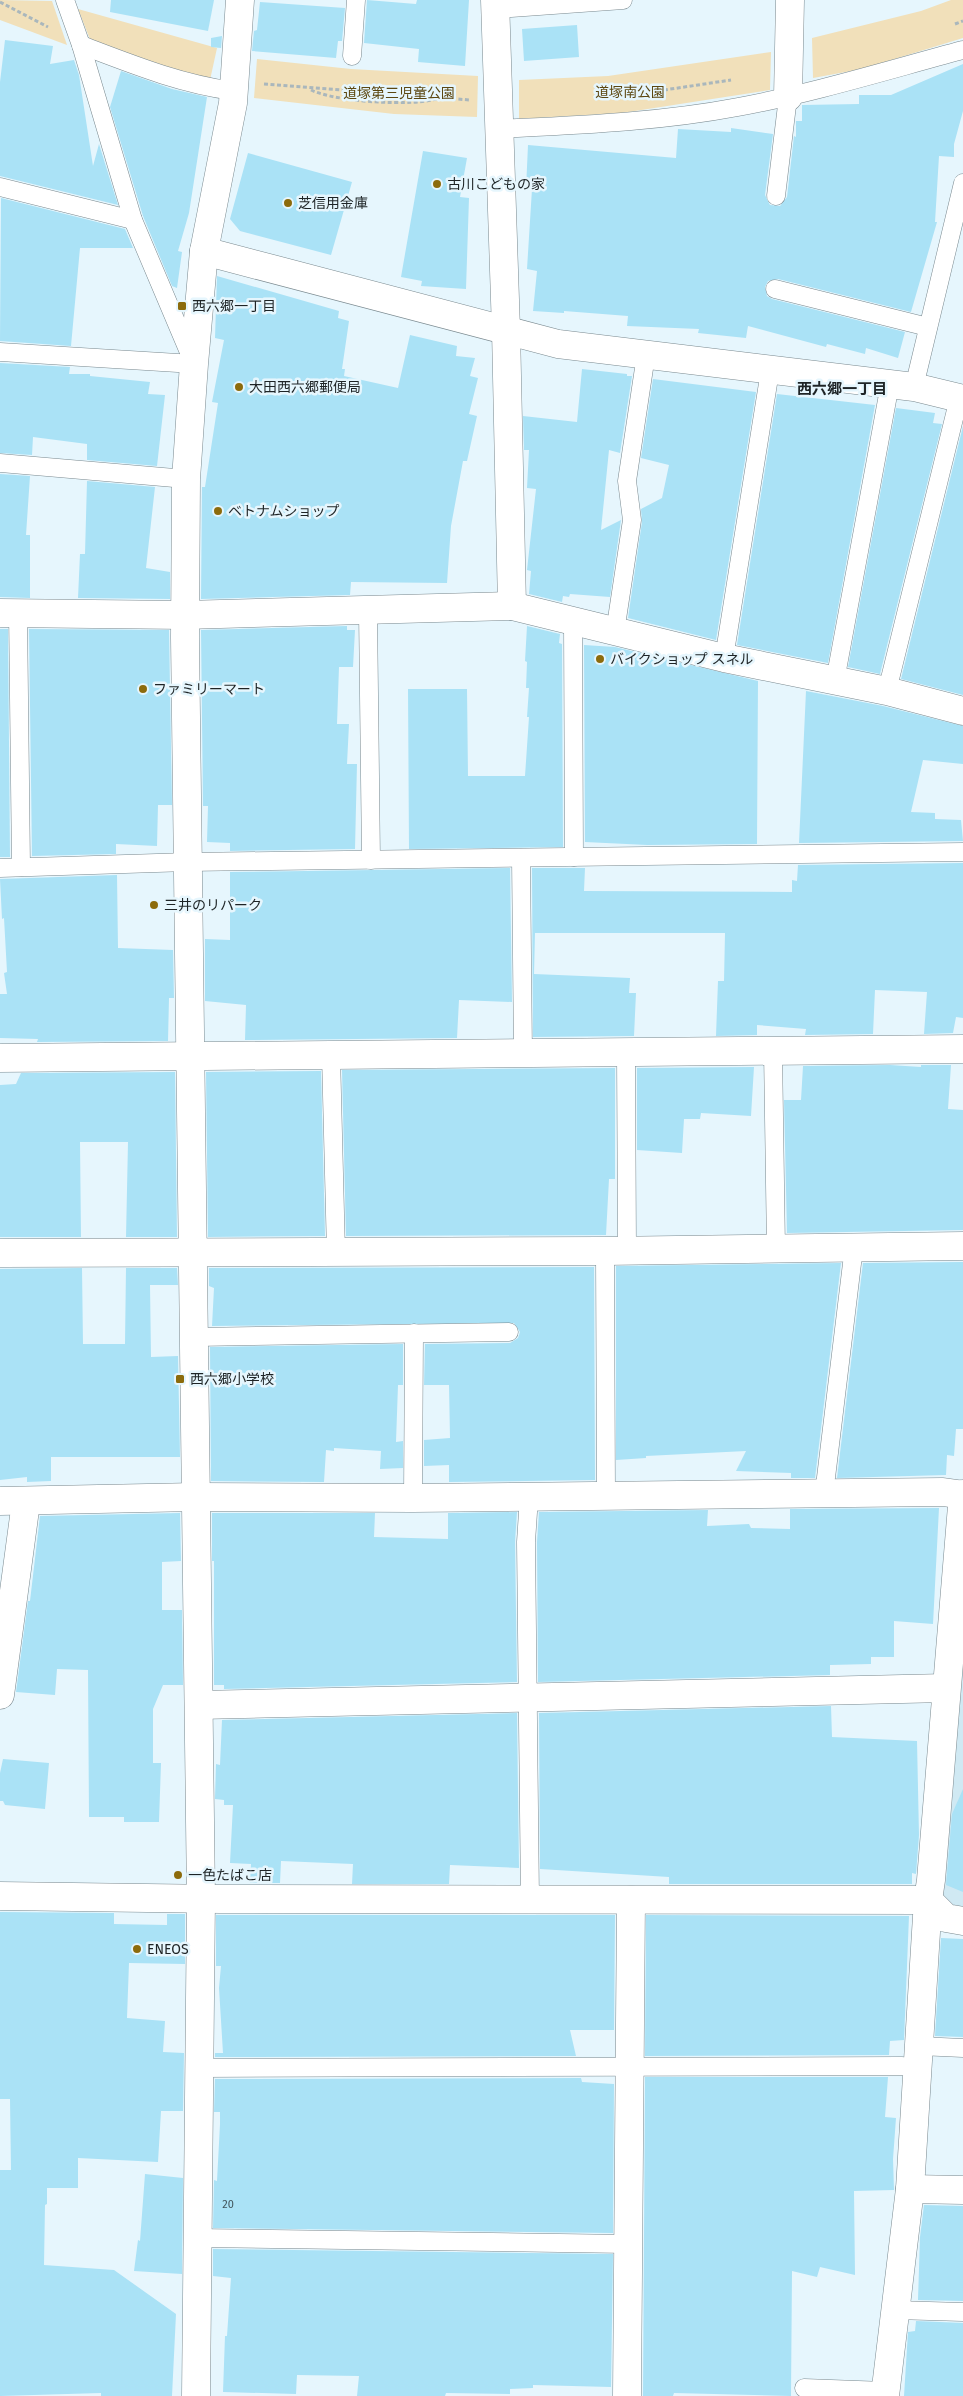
<svg xmlns="http://www.w3.org/2000/svg" width="963" height="2396" font-family="'Fira Sans','Noto Sans JP',sans-serif">
  <style>
    .built { fill: #d0e9f3 }
    .green { fill: #f1e0ba }
    .building { fill: #aae2f6 }
    .lines { fill: none; stroke-linecap: round; stroke-linejoin: round }
    .service-casing { stroke: #7a898f; stroke-width: 19 }
    .minor-casing { stroke: #7a898f; stroke-width: 29 }
    .tertiary-casing { stroke: #7a898f; stroke-width: 29 }
    .path { stroke: #aab7bc; stroke-width: 3; stroke-dasharray: 4 2.5; stroke-linecap: butt }
    .service { stroke: #fff; stroke-width: 18 }
    .minor { stroke: #fff; stroke-width: 28 }
    .tertiary { stroke: #fff; stroke-width: 28 }
    .poi-dot { fill: #8c6b0c; stroke: #e6f6fd; stroke-width: 2 }
    .labels { text-anchor: middle; stroke-width: 5; stroke-linejoin: round; paint-order: stroke }
    .number-label { font-size: 11px; fill: #41545a }
    .park-label { font-size: 14px; fill: #5c4710; stroke: #e6f6fd }
    .poi-label { font-size: 14px; fill: #1e2426; stroke: #e6f6fd; text-anchor: start }
    .neighbourhood-label { font-size: 15px; font-weight: bold; fill: #1e2426; stroke: #e6f6fd }
  </style>
  <rect width="100%" height="100%" fill="#e6f6fd"/>
  <polygon class="built" points="963,1622 963,1909 947,1907 939,1893"/>
  <g class="green">
    <polygon points="0,0 52,1 67,45 0,20"/>
    <polygon points="951,0 963,0 963,38 862,69 813,78 812,38 921,11"/>
    <polygon points="78,9 217,48 210,80 93,47"/>
    <polygon points="771,52 770,90 622,113 519,119 519,80 608,76"/>
    <polygon points="257,59 351,69 478,76 477,117 394,114 254,98"/>
  </g>
  <g class="building">
    <polygon points="111,0 214,0 208,31 110,12"/>
    <polygon points="367,0 416,4 417,0 469,0 465,66 418,62 419,49 364,43"/>
    <polygon points="260,2 345,8 342,41 338,41 336,58 252,51 254,31 257,30"/>
    <polygon points="577,25 579,57 524,61 522,29"/>
    <polygon points="222,36 221,48 211,47 211,38"/>
    <polygon points="5,40 53,46 50,64 74,60 79,75 93,166 99,144 118,205 0,176 0,82"/>
    <polygon points="963,64 963,111 954,144 954,157 939,156 935,222 937,222 911,312 778,279 768,281 765,287 767,296 772,299 905,332 898,358 866,348 865,354 827,344 826,347 748,326 746,338 698,333 699,329 627,326 628,316 564,311 564,313 533,311 537,271 527,269 532,189 526,189 528,145 676,158 678,129 731,132 731,128 773,134 765,195 770,205 780,206 787,197 794,136 796,137 796,121 802,121 802,105 859,104 859,95 891,95"/>
    <polygon points="121,71 172,89 207,97 189,213 178,251 182,252 177,288 172,286 143,216 110,107"/>
    <polygon points="423,151 467,158 460,197 469,198 466,289 421,286 422,281 401,277"/>
    <polygon points="248,153 352,182 331,255 240,231 230,219"/>
    <polygon points="1,198 125,229 133,248 80,248 71,346 0,341"/>
    <polygon points="217,276 339,311 338,318 349,321 342,369 345,369 344,376 398,388 410,335 457,346 456,356 475,358 470,376 478,378 469,414 477,416 467,461 463,461 451,526 447,583 351,582 350,595 201,599 202,487 205,487 218,403 212,402 224,340 215,338"/>
    <polygon points="0,363 70,367 69,374 90,374 90,376 150,382 148,394 165,395 157,466 87,460 87,444 33,437 32,455 0,453"/>
    <polygon points="582,369 627,374 627,376 632,376 620,453 609,450 601,530 621,520 610,597 570,594 569,597 563,596 562,602 529,594 531,571 527,570 536,489 527,488 529,450 524,450 523,416 577,422"/>
    <polygon points="653,379 756,392 716,640 628,618 642,522 641,509 662,498 669,465 641,458"/>
    <polygon points="777,394 875,405 828,663 737,645"/>
    <polygon points="896,408 935,413 933,423 942,424 880,674 848,667"/>
    <polygon points="963,426 963,695 901,679"/>
    <polygon points="0,474 30,476 26,535 30,535 30,598 0,597"/>
    <polygon points="87,481 155,487 146,568 170,572 170,599 78,598 80,554 85,554"/>
    <polygon points="347,626 347,630 355,630 353,667 339,667 337,724 349,724 347,764 357,764 355,849 230,851 230,843 207,842 208,806 203,806 201,630"/>
    <polygon points="527,626 560,634 559,643 562,644 563,847 409,849 408,689 467,689 468,776 525,776 529,717 527,717 529,688 526,688 527,662 525,661"/>
    <polygon points="0,629 8,629 10,857 0,857"/>
    <polygon points="29,629 169,630 172,805 158,805 157,846 116,844 116,854 32,856"/>
    <polygon points="584,645 615,647 758,681 757,844 647,845 585,842 585,846"/>
    <polygon points="806,691 883,706 963,726 963,764 923,760 911,812 935,813 935,819 961,820 963,841 799,843"/>
    <polygon points="963,863 963,1018 956,1017 953,1033 924,1034 927,992 875,990 873,1034 805,1035 806,1029 757,1025 757,1035 716,1036 718,981 724,981 725,933 535,933 534,974 630,978 629,993 636,993 634,1036 533,1037 532,868 585,868 584,891 792,892 792,880 797,881 798,865"/>
    <polygon points="510,868 512,1002 459,1000 457,1038 245,1040 246,1005 205,1001 205,939 230,940 230,872"/>
    <polygon points="117,875 118,948 173,950 174,998 169,998 168,1041 37,1042 38,1039 0,1038 0,994 7,994 4,973 7,972 4,918 2,919 0,879"/>
    <polygon points="890,1065 921,1067 921,1065 951,1065 948,1109 963,1110 963,1230 787,1233 784,1100 801,1100 803,1066"/>
    <polygon points="754,1067 751,1116 701,1113 700,1119 684,1119 682,1153 637,1150 637,1068"/>
    <polygon points="615,1068 615,1179 609,1179 606,1235 346,1236 342,1070"/>
    <polygon points="321,1071 325,1236 208,1237 206,1072"/>
    <polygon points="175,1072 177,1237 126,1237 128,1142 80,1142 81,1237 0,1237 0,1085 16,1084 21,1073"/>
    <polygon points="963,1262 963,1429 956,1429 954,1456 947,1455 946,1475 837,1478 863,1263"/>
    <polygon points="841,1263 815,1478 791,1478 791,1473 736,1471 746,1451 646,1456 646,1458 616,1460 616,1266"/>
    <polygon points="594,1267 595,1480 449,1482 449,1465 424,1466 424,1440 450,1438 449,1385 424,1385 425,1344 510,1343 518,1338 520,1332 514,1323 212,1326 214,1288 209,1286 209,1268"/>
    <polygon points="82,1268 83,1344 125,1344 126,1268 177,1268 178,1285 150,1285 151,1357 178,1356 180,1457 51,1457 51,1481 27,1482 27,1477 0,1480 0,1269"/>
    <polygon points="403,1344 403,1385 398,1385 396,1442 403,1441 403,1468 380,1469 381,1451 334,1448 334,1451 326,1450 324,1482 211,1481 210,1347"/>
    <polygon points="939,1508 933,1624 894,1621 894,1657 871,1657 871,1664 830,1665 830,1675 538,1682 537,1542 539,1512 708,1510 707,1526 749,1524 751,1528 790,1529 790,1509"/>
    <polygon points="517,1512 515,1542 517,1682 224,1689 224,1685 214,1685 214,1561 212,1561 212,1513 375,1513 374,1537 448,1539 448,1513"/>
    <polygon points="180,1513 181,1561 162,1562 162,1610 182,1610 183,1685 163,1685 153,1709 153,1763 161,1763 159,1822 124,1822 124,1817 89,1817 88,1670 57,1669 55,1695 16,1692 28,1601 30,1601 40,1516"/>
    <polygon points="831,1706 832,1737 917,1741 919,1835 916,1874 912,1873 912,1884 669,1884 669,1877 540,1869 539,1713"/>
    <polygon points="517,1713 519,1868 450,1865 449,1884 352,1884 353,1864 281,1861 280,1883 250,1883 251,1864 230,1863 233,1805 224,1805 224,1800 215,1799 216,1764 220,1765 222,1720"/>
    <polygon points="3,1759 49,1763 45,1809 5,1805 3,1801 0,1801 0,1773"/>
    <polygon points="963,1789 963,1892 946,1885 952,1814"/>
    <polygon points="0,1912 114,1913 114,1924 167,1925 167,1914 185,1914 185,1964 129,1963 127,2018 165,2021 163,2052 184,2053 183,2111 161,2111 158,2162 78,2158 78,2188 47,2188 47,2204 45,2205 44,2265 114,2270 176,2314 172,2396 101,2396 101,2393 0,2396 0,2170 11,2170 10,2099 0,2099"/>
    <polygon points="216,1915 615,1915 614,2030 570,2030 576,2056 215,2057 215,2053 223,2053 219,1988 221,1966 216,1966"/>
    <polygon points="646,1915 909,1916 904,2040 890,2041 889,2055 645,2056"/>
    <polygon points="941,1938 963,1939 963,2037 935,2036"/>
    <polygon points="645,2077 888,2077 885,2117 896,2118 893,2159 894,2190 854,2191 855,2275 820,2267 817,2277 792,2271 791,2396 674,2393 673,2396 643,2396"/>
    <polygon points="581,2078 582,2082 614,2084 613,2233 213,2228 214,2180 217,2181 220,2124 220,2112 214,2112 215,2079"/>
    <polygon points="145,2174 183,2178 182,2274 134,2271 138,2240 140,2241"/>
    <polygon points="924,2205 963,2206 963,2301 918,2300 920,2237"/>
    <polygon points="213,2249 613,2254 611,2387 533,2385 533,2388 510,2389 510,2394 446,2393 445,2396 357,2396 359,2376 297,2375 296,2394 223,2392 225,2336 227,2336 231,2278 213,2276"/>
    <polygon points="916,2321 963,2323 963,2396 904,2396 908,2332 915,2331"/>
  </g>
  <g class="lines">
    <g class="service-casing">
      <g id="service">
        <polyline points="496,9 623,0"/>
        <path d="M81,45C131,64 180,84 233,91"/>
        <polyline points="352,56 356,0"/>
        <path d="M499,129C579,125 659,122 738,107C814,93 888,70 963,50"/>
        <polyline points="0,187 133,220"/>
        <polyline points="776,196 788,97"/>
        <polyline points="775,289 928,327"/>
        <polyline points="0,352 194,364 133,220 81,45 65,0"/>
        <polyline points="914,387 963,183"/>
        <polyline points="0,463 186,479"/>
        <polyline points="368,611 371,860"/>
        <polyline points="18,612 21,867"/>
        <polyline points="573,621 574,857"/>
        <polyline points="615,632 632,520 627,481 646,355"/>
        <polyline points="724,658 770,371"/>
        <polyline points="835,681 890,384"/>
        <polyline points="887,691 959,398"/>
        <polyline points="521,858 523,1053"/>
        <polyline points="0,868 188,862 963,852"/>
        <polyline points="773,1051 776,1249"/>
        <polyline points="626,1052 627,1251"/>
        <polyline points="331,1055 336,1253"/>
        <polyline points="605,1251 606,1496"/>
        <polyline points="195,1337 509,1332"/>
        <polyline points="824,1494 854,1247"/>
        <polyline points="529,1497 526,1542 530,1900"/>
        <polyline points="413,1498 414,1333"/>
        <polyline points="919,2046 963,2048"/>
        <polyline points="197,2068 901,2066 917,2068"/>
        <polyline points="196,2238 628,2244"/>
        <polyline points="895,2310 963,2312"/>
        <polyline points="804,2388 885,2391"/>
      </g>
    </g>
    <g class="minor-casing">
      <g id="minor">
        <polyline points="788,97 790,0"/>
        <polyline points="0,613 185,615 512,606 724,658 887,691 963,711"/>
        <polyline points="0,1058 963,1049"/>
        <polyline points="0,1253 605,1251 963,1246"/>
        <polyline points="0,1501 196,1497 413,1498 943,1492 963,1495"/>
        <polyline points="0,1695 26,1502"/>
        <polyline points="199,1705 946,1688"/>
        <polyline points="0,1896 220,1899 928,1900 946,1918 963,1921"/>
        <polyline points="910,2189 963,2190"/>
        <polyline points="627,2396 631,1900"/>
        <polyline points="885,2396 910,2189 928,1900 931,1880 963,1494"/>
      </g>
    </g>
    <g class="tertiary-casing">
      <g id="tertiary">
        <polyline points="495,0 506,330 512,606"/>
        <polyline points="204,251 558,344 914,387 963,399"/>
        <polyline points="196,2396 201,1899 185,638 186,479 194,364 204,251 233,103 240,0"/>
      </g>
    </g>
    <g class="path">
      <polyline points="0,2 48,27"/>
      <polyline points="955,24 963,21"/>
      <polyline points="264,84 470,100"/>
      <path d="M311,90C336,102 414,107 440,98"/>
      <polyline points="651,92 731,80"/>
    </g>
    <use href="#service" class="service"/>
    <use href="#minor" class="minor"/>
    <use href="#tertiary" class="tertiary"/>
  </g>
  <g class="poi-dot">
    <circle cx="437" cy="184" r="5"/>
    <circle cx="288" cy="203" r="5"/>
    <rect x="177" y="301" width="10" height="10" rx="2.5"/>
    <circle cx="239" cy="387" r="5"/>
    <circle cx="218" cy="511" r="5"/>
    <circle cx="600" cy="659" r="5"/>
    <circle cx="143" cy="689" r="5"/>
    <circle cx="154" cy="905" r="5"/>
    <rect x="175" y="1374" width="10" height="10" rx="2.5"/>
    <circle cx="178" cy="1875" r="5"/>
    <circle cx="137" cy="1949" r="5"/>
  </g>
  <g class="labels">
    <g class="number-label">
      <text x="228" y="2208">20</text>
    </g>
    <g class="park-label">
      <text x="630" y="97">道塚南公園</text>
      <text x="399" y="98">道塚第三児童公園</text>
    </g>
    <g class="poi-label">
      <text x="447" y="189">古川こどもの家</text>
      <text x="298" y="208">芝信用金庫</text>
      <text x="192" y="311">西六郷一丁目</text>
      <text x="249" y="392">大田西六郷郵便局</text>
      <text x="228" y="516">ベトナムショップ</text>
      <text x="610" y="664">バイクショップ スネル</text>
      <text x="153" y="694">ファミリーマート</text>
      <text x="164" y="910">三井のリパーク</text>
      <text x="190" y="1384">西六郷小学校</text>
      <text x="188" y="1880">一色たばこ店</text>
      <text x="147" y="1954">ENEOS</text>
    </g>
    <g class="neighbourhood-label">
      <text x="842" y="394">西六郷一丁目</text>
    </g>
  </g>
</svg>
